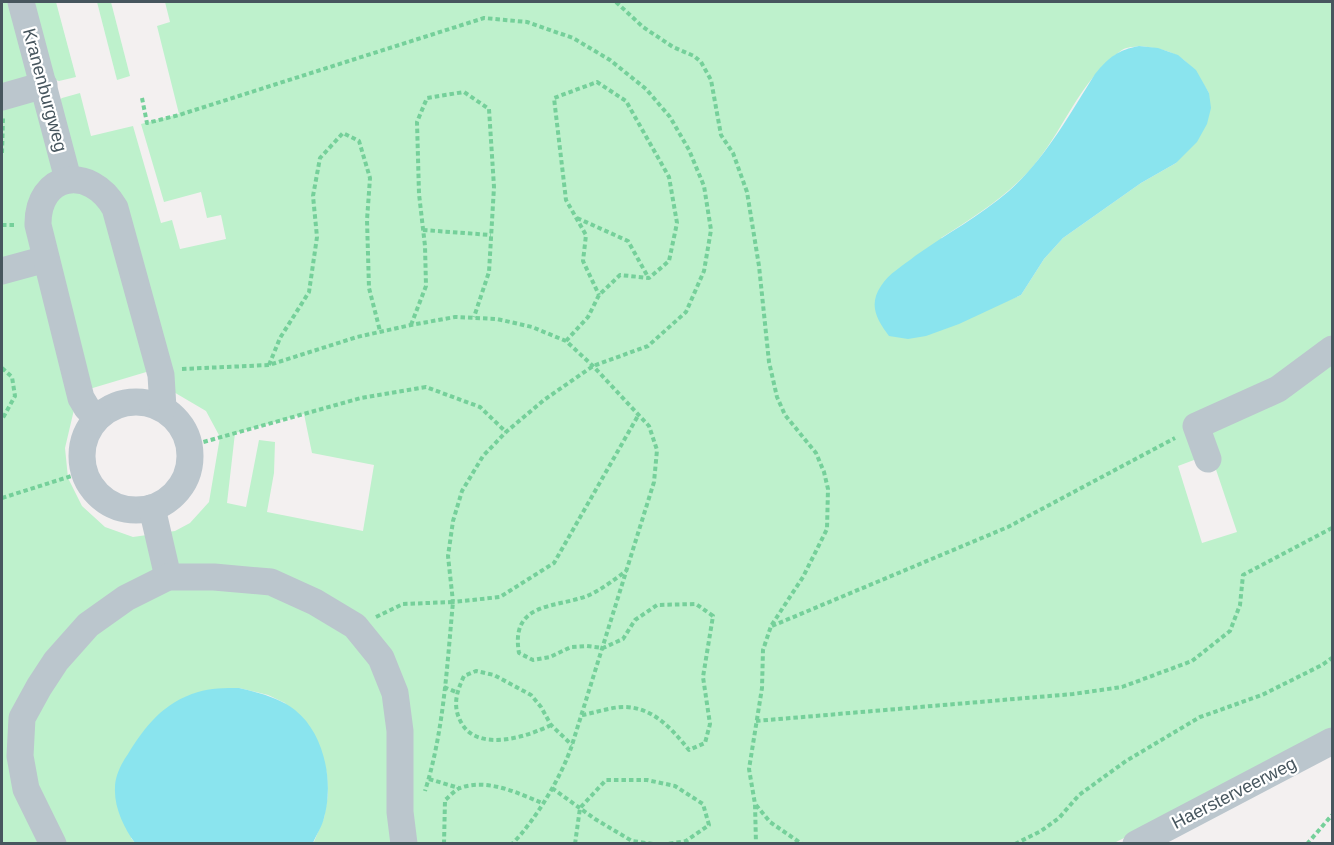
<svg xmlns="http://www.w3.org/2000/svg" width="1334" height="845" font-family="Arial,sans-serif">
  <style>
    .green { fill: #bef1cc; fill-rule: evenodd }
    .water { fill: #8ae4ee }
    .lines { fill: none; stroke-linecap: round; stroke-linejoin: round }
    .path { stroke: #75d09a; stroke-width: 4; stroke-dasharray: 4.5 3; stroke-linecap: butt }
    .minor { stroke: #bbc6cd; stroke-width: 27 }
    .labels { text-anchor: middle; stroke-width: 4.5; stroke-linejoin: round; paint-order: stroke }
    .street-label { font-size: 18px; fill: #47565e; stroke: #fff }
  </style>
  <rect width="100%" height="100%" fill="#f3f0f0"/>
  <g class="green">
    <polygon points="2,2 16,2 33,74 2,91"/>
    <polygon points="30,2 56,2 76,77 59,81 53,79"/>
    <polygon points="97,2 111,2 130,76 117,80"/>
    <path d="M165,2H1332V342L1266,390L1190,424L1202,457L1178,466L1202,543L1237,532L1202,428L1332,354V735L1114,843L313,844L324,818L328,795L327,774L322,755L285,703L268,695L239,688L131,838L135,843L2,844V104L35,97L58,176L36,194L77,397L65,448L68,478L82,506L105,527L133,537L175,531L190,523L209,502L220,437L206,411L172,391L120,207L78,172L57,102L62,98L80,93L91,136L133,126L161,223L172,220L180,249L226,239L221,215L207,218L201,192L164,202L141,124L179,114L157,26L170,22ZM1139,46C1179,50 1189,59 1209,93L1176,163L1141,183L1063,238L1044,259L1021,295L1007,301L941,238C973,218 1004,198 1029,171C1063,134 1079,79 1122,50C1126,47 1134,47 1139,46ZM304,414L312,453L374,465L363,531L267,512L274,473L275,442L259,440L246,507L227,503L235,433Z"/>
    <polygon points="60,189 100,197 153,370 86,390 45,224"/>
  </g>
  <g class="water">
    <path d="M1139,46L1158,48L1178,55L1196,70L1209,93L1211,108L1207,124L1197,142L1176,163L1141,183L1063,238L1044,259L1021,295L959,324L926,336L908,339L889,336C877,320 868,305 881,286C888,274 904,265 915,256C946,234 980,216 1009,191C1045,159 1070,114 1095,74C1109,57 1118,50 1139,46Z"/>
    <path d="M239,688C259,693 278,697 295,710C325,734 334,783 324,818C322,827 316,835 313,843H135C124,828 114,807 115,788C115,776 121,764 128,754C145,726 164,702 198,692C210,688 225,688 239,688Z"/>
  </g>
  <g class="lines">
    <g class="path">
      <polyline points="616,2 643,27 673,47 694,56 701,62 711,80 721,135 733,153 747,192 759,266 769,362 777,397 785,415 816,453 824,472 828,489 827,529 803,577 771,626 763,650 762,688 749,769 755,804 756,844"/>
      <polyline points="142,98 147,123 179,115 484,18 527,22 573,38 610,60 646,89 670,117 689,150 704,186 711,230 704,271 686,312 648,346 593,366 544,400 506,432 483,456 462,491 453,521 448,556 453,602 500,597 554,563 639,414"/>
      <polyline points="2,153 3,118"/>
      <polyline points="577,218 628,241 648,277"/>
      <polyline points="2,225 16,225"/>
      <polyline points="423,230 491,235"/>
      <polyline points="411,325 426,286 425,246 419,194 417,122 427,98 464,92 489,109 494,187 489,272 474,317"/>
      <polyline points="566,341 588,317 599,295 620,275 649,278 669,261 677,223 669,177 626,101 597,82 554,98 566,200 586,235 583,261 599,295"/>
      <polyline points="269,365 280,338 309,292 317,237 313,196 320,158 343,133 359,141 370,178 367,220 369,288 380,331"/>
      <polyline points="2,368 12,377 15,396 4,416 2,418"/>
      <path d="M182,369L269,365L357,337L411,325L455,317L497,319L532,327L566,341L593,366L649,426L657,450L654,482L572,745C562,776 535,821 512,844"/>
      <polyline points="189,446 361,398 426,387 480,407 506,432"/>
      <polyline points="2,498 84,472"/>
      <path d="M376,617L403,604L453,602C447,665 444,731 425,791"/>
      <polyline points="772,626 1008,527 1175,438"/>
      <polyline points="444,687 456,692"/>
      <path d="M582,715C595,713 610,707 624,707C653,707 672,729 689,750L705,743L710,724L703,677L713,616L696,604L657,605L635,620L623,639L603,648L587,646L571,647L550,657L533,660L519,653C510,602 555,608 587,596C601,590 614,580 626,571"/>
      <polyline points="756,721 1073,694 1122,687 1192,661 1230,631 1240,605 1243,575 1332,528"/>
      <path d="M551,725C527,737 479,752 462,724C452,707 456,693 464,676L476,671L494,675L531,695L541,707L551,725L572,745"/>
      <polyline points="429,779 459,788"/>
      <polyline points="552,788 595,819 632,841 653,844"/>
      <polyline points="756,805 770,822 802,844"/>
      <path d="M444,844L445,800C450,796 455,790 460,788C487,778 518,793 542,803"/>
      <polyline points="575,844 580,808 606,780 647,780 675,786 703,804 709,825 686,841 668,844"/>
      <polyline points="1015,844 1041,831 1059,818 1079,795 1126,761 1200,717 1262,695 1322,665 1332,658"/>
      <polyline points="1307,844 1332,815"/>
    </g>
    <g class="minor">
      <polyline points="21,2 68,179"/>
      <polyline points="2,97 44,85"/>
      <polyline points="2,271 46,259"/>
      <circle cx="136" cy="456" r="54"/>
      <path d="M97,418L87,408L81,398L38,225C37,173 90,164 115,208L161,375L163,408"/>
      <polyline points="1208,459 1196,426 1278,389 1332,349"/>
      <polyline points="152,508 168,577"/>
      <polyline points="53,844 26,789 20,756 22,718 39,687 56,661 88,625 126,598 168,577 214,577 271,582 315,602 355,626 381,658 395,693 400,731 400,812 404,844"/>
      <polyline points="1136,844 1332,741"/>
    </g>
  </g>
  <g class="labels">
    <g class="street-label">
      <text transform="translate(45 90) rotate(75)" y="6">Kranenburgweg</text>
      <text transform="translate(1234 793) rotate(-27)" y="6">Haersterveerweg</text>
    </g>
  </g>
  <rect width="1334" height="845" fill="none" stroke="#47565e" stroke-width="6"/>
</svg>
